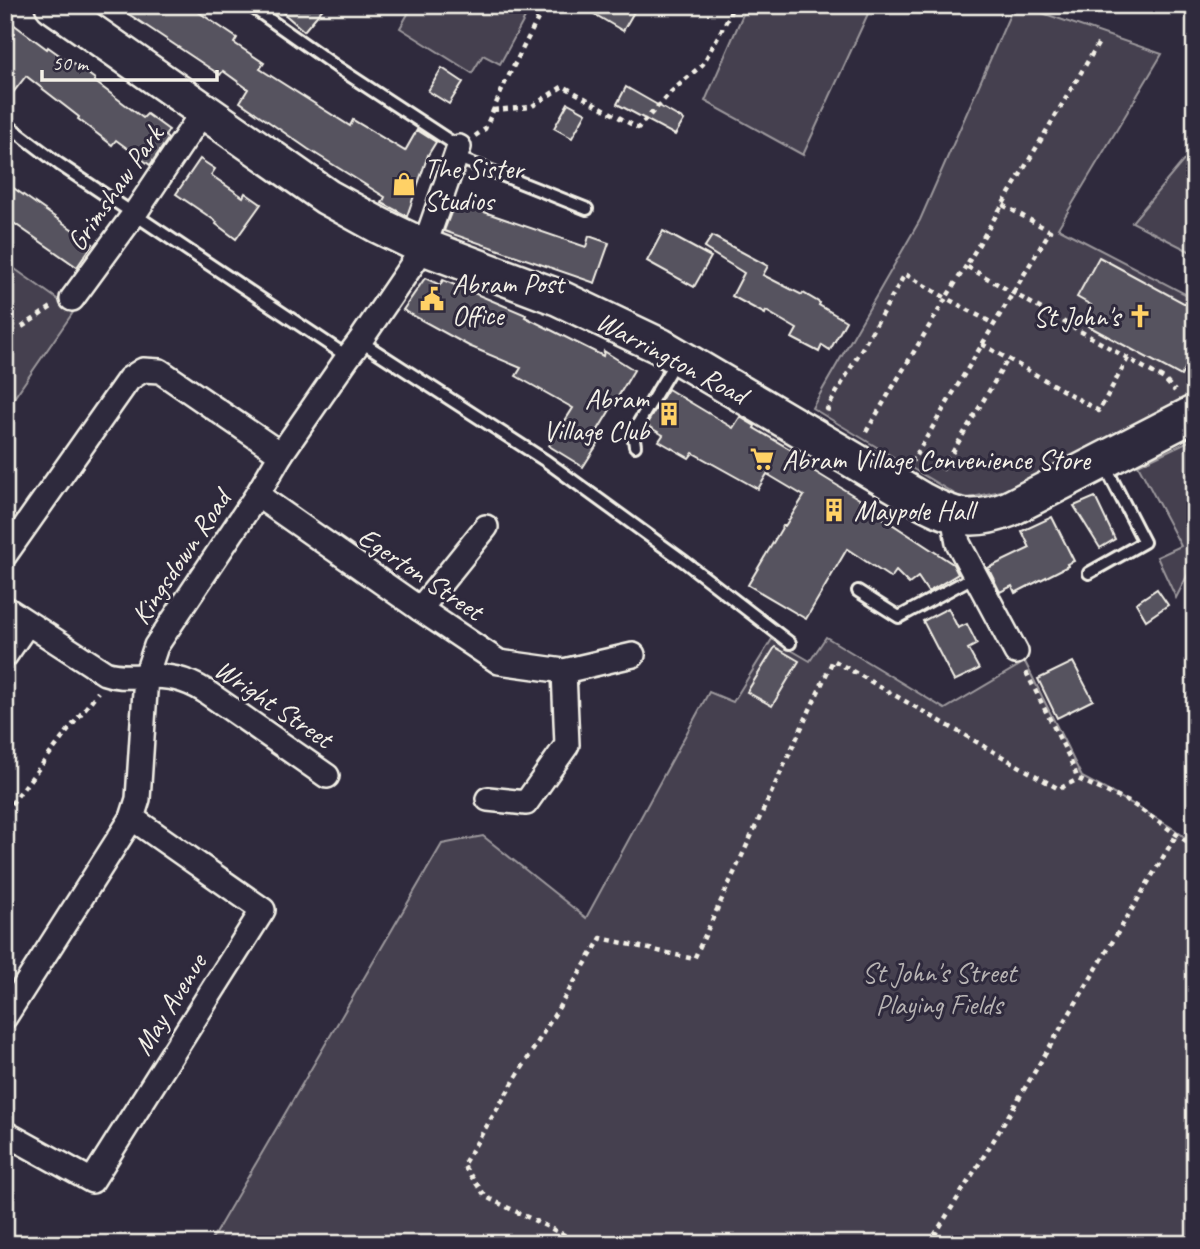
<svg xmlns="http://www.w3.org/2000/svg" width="1200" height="1249" font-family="Caveat,sans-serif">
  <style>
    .green { fill: #454050; stroke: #9c989c; stroke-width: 2 }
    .building { fill: #56525f; stroke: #f4f1e8; stroke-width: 2 }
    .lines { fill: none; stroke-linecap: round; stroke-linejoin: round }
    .service-casing { stroke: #f4f1e8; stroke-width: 16 }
    .minor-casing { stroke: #f4f1e8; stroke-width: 28 }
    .primary-casing { stroke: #f4f1e8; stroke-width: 40 }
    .path { stroke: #f4f1e8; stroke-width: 4.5; stroke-dasharray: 5 5; stroke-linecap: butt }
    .service { stroke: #2f2a3d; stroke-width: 10 }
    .minor { stroke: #2f2a3d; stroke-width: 23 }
    .primary { stroke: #2f2a3d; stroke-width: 35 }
    .labels { text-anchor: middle; stroke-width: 6; stroke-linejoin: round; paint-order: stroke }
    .poi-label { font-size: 28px; fill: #f4f1e8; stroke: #2f2a3d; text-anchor: start }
    .street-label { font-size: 28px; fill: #f4f1e8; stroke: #2f2a3d }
    .park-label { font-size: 28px; fill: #b7b3b3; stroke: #2f2a3d }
  </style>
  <rect width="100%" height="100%" fill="#2f2a3d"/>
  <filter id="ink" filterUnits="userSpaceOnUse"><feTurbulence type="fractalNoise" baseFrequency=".0143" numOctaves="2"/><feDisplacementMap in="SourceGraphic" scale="14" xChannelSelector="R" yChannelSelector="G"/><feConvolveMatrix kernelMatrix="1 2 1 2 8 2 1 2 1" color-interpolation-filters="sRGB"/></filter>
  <g filter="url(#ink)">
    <g class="green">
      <polygon points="413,5 532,5 500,64 483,55 472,73 400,28"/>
      <polygon points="747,5 872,5 803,155 705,101"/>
      <polygon points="1014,5 1019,5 1162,54 1058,228 1195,299 1195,395 1011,489 963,499 812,408 920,220"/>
      <polygon points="1195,147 1195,254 1132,222"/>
      <polygon points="5,262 74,311 5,411"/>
      <polygon points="1195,438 1195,560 1176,598 1157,557 1181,546 1138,465"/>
      <polygon points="826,637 945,709 1025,662 1082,777 1131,803 1174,829 1195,845 1195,1244 209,1244 442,844 483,836 586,918 709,692 733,702 772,639 810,661"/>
    </g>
    <g class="building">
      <polygon points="115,5 188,5 237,38 234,43 264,63 260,69 350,126 353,120 405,151 417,130 436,142 428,155 407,216 382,203 385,197 308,149 240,102 248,89 223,71 220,75"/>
      <polygon points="274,5 326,5 304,31"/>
      <polygon points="579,5 638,5 623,31"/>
      <polygon points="5,18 47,49 48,47 72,64 73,63 95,79 94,81 143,118 147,114 169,130 165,136 168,139 150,165 116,140 112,145 78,119 79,117 26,76 5,103"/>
      <polygon points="442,68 463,82 449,104 428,91"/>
      <polygon points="626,87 684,120 675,135 617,104"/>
      <polygon points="568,103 586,113 572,138 554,128"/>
      <polygon points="200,159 215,169 211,175 243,197 245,193 261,204 236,239 216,224 217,222 176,194"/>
      <polygon points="5,182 93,244 77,267 5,217"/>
      <polygon points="455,202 586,247 589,236 609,243 595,283 444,231"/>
      <polygon points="663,231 711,257 694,287 647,261"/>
      <polygon points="712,236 768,266 763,275 802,295 803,293 820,303 819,305 846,321 830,350 822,345 819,352 792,338 797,329 766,311 765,314 732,296 744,273 704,248"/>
      <polygon points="1099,257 1195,309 1195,351 1181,376 1081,322 1091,305 1077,297"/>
      <polygon points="425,278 440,285 443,280 526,315 525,317 603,356 604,351 634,370 598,430 604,434 583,467 549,446 573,408 516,376 521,368 469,346 403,310"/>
      <polygon points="668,389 733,428 740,417 755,426 754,428 815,464 812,470 874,508 872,511 953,564 958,574 928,592 918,577 909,584 896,571 891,578 847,549 806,619 748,585 783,526 785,526 804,496 767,474 758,489 693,453 689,458 659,441 663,435 646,425"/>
      <polygon points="1095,497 1115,539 1100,548 1074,506"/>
      <polygon points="1052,517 1074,561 1067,564 1068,566 1015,593 1012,586 1000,592 988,568 1030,548 1022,531"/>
      <polygon points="1157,589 1168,605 1146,620 1136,603"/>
      <polygon points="948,608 958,628 967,624 977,644 968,649 979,669 954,681 923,621"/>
      <polygon points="775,647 799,661 772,706 747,692"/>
      <polygon points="1073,662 1093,700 1057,718 1038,679"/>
    </g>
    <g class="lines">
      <g class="service-casing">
        <g id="service">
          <polyline points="249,5 337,67 459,147"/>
          <polyline points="5,123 59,164 348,357"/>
          <polyline points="456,157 587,209"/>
          <polyline points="360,341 546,461 685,562 790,643"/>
          <polyline points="635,446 633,432 675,362"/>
          <polyline points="1089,573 1144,542 1104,464"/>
          <polyline points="858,591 899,617 975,576"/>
        </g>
      </g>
      <g class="minor-casing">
        <g id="minor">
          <polyline points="72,299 135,213 204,110"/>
          <polyline points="257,495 420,609 499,662 564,671 633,655"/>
          <polyline points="956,516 955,526 958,543 1016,652"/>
          <polyline points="5,555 129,379 143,370 160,371 281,454"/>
          <path d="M5,608L105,673C119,678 131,676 145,676C169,676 184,678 205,691L327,776"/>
          <polyline points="420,609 486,527"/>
          <polyline points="5,656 27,624"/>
          <polyline points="488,799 526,803 567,745 564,671"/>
          <polyline points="5,1017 132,818 138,799 146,676 156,646 257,495 281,454 348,357 360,341 424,247 459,147"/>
          <polyline points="5,1133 92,1181 263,910 132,818"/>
        </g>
      </g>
      <g class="primary-casing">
        <path id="primary" d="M53,5L327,197L378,225L424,247L557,297L660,346L921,500C954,518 974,523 1009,509L1195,413"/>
      </g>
      <g class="path">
        <polyline points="1098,44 966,266 1164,379 1175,391"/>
        <polyline points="493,110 531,107 563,86 638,128 671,92 703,64 728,18 733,5"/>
        <polyline points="475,136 485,129 505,83 545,5"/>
        <polyline points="22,327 53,306"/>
        <polyline points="982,344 1099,411 1128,358"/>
        <polyline points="830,410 827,409 905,274 946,298 966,266"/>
        <polyline points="866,432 946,298 994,324"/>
        <polyline points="909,458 913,460 1050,231 1003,205"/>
        <polyline points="942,470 1008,359"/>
        <polyline points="1026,672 1069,757 1078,779 1131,803 1195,847"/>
        <polyline points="5,812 98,692"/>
        <polyline points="583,1244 486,1197 463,1165 601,938 694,959 833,660 1059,789 1078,779"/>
        <polyline points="929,1244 992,1143 1177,834"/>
      </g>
      <use href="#service" class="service"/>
      <use href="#minor" class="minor"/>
      <use href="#primary" class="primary"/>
    </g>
  </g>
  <defs>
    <g id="shop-bare" transform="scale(1.89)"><path d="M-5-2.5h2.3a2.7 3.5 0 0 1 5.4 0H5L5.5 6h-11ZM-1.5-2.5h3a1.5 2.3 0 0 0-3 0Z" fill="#ffd166" stroke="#2f2a3d" stroke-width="2.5" paint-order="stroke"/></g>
    <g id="civic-bare" transform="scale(1.89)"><path d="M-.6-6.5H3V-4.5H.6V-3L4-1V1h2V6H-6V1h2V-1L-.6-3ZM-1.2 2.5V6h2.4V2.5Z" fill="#ffd166" stroke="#2f2a3d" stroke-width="2.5" paint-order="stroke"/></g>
    <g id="church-bare" transform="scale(1.89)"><path d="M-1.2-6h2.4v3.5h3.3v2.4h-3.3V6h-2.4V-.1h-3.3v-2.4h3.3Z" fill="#ffd166" stroke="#2f2a3d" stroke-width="2.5" paint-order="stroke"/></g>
    <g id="building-bare" transform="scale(1.89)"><path d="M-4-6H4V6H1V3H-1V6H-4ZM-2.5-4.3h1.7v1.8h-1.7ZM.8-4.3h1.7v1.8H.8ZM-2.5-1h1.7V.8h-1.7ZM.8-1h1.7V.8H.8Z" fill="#ffd166" stroke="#2f2a3d" stroke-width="2.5" paint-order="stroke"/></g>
    <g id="supermarket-bare" transform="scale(1.89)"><path d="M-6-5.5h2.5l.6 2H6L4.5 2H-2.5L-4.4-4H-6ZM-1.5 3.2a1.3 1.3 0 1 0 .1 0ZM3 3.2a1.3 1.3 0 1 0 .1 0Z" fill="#ffd166" stroke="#2f2a3d" stroke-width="2.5" paint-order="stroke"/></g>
  </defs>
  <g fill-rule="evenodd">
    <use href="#shop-bare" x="404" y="184"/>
    <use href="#civic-bare" x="432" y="299"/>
    <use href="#church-bare" x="1140" y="316"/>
    <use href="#building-bare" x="669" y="414"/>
    <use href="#supermarket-bare" x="762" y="459"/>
    <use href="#building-bare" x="834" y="510"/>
  </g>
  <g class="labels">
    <g class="poi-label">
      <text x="424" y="178">The Sister<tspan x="424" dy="32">Studios</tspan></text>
      <text x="452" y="293">Abram Post<tspan x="452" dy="32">Office</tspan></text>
      <text x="1120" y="326" text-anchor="end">St John's</text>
      <text x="649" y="408" text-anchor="end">Abram<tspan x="649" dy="32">Village Club</tspan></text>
      <text x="782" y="469">Abram Village Convenience Store</text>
      <text x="854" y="520">Maypole Hall</text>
    </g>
    <g class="street-label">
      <text transform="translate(114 188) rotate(-55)" y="10">Grimshaw Park</text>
      <text transform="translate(672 357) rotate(28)" y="10">Warrington Road</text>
      <text transform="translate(180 557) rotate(-56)" y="10">Kingsdown Road</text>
      <text transform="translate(421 573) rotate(34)" y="10">Egerton Street</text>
      <text transform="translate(274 703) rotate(34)" y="10">Wright Street</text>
      <text transform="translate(169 1004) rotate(-58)" y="10">May Avenue</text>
    </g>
    <g class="park-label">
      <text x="939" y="982">St John's Street<tspan x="939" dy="32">Playing Fields</tspan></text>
    </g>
  </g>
  <rect width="1200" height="1249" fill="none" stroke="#2f2a3d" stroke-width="28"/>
  <rect x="14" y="14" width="1172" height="1221" fill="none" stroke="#f4f1e8" stroke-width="2.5" filter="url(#ink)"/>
  <path d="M42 70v10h175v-10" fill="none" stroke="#f4f1e8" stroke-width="3.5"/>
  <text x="52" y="70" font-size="21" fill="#f4f1e8" stroke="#2f2a3d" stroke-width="5" paint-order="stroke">50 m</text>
</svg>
